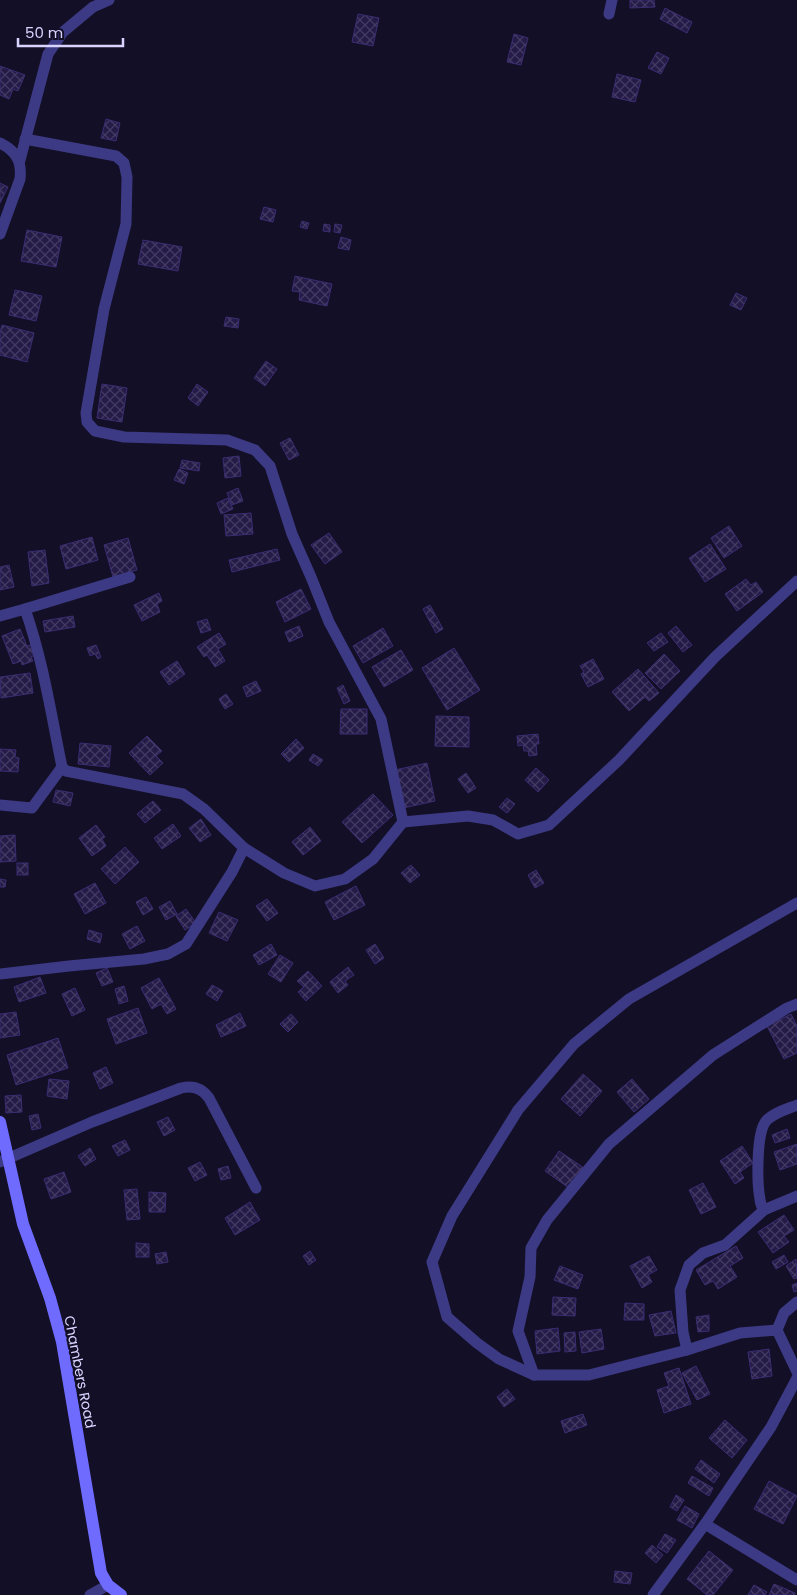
<svg xmlns="http://www.w3.org/2000/svg" width="797" height="1595" font-family="Poppins,sans-serif">
  <style>
    .building { fill: url(#building-cross-hatch); stroke: #3b2d73 }
    .lines { fill: none; stroke-linecap: round; stroke-linejoin: round }
    .street { stroke: #3d3a85; stroke-width: 11 }
    .secondary { stroke: #6f6bff; stroke-width: 12 }
    .labels { text-anchor: middle; stroke-width: 4.5; stroke-linejoin: round; paint-order: stroke }
    .street-label { font-size: 14px; fill: #d9d4ff; stroke: #130f26 }
  </style>
  <defs>
    <pattern id="building-cross-hatch" width="8" height="8" patternUnits="userSpaceOnUse" patternTransform="scale(1.25)"><rect width="8" height="8" fill="#241b47"/><path d="M0 0l8 8M0 8l8-8" fill="none" stroke="#433b63"/></pattern>
  </defs>
  <rect width="100%" height="100%" fill="#130f26"/>
  <g class="building">
    <polygon points="630,0 654,0 655,7 630,8"/>
    <polygon points="665,8 692,22 687,33 660,19"/>
    <polygon points="358,14 379,18 373,46 352,42"/>
    <polygon points="514,34 528,38 521,65 507,62"/>
    <polygon points="657,52 669,58 661,74 648,68"/>
    <polygon points="0,66 25,75 18,91 13,89 9,99 0,95"/>
    <polygon points="617,74 641,80 635,102 612,97"/>
    <polygon points="106,119 120,123 116,141 101,138"/>
    <polygon points="0,183 8,187 0,203"/>
    <polygon points="264,207 276,210 273,222 260,219"/>
    <polygon points="302,221 309,223 307,229 300,227"/>
    <polygon points="324,224 330,225 330,232 323,231"/>
    <polygon points="335,224 342,225 340,233 334,232"/>
    <polygon points="27,230 62,237 56,267 21,261"/>
    <polygon points="341,237 351,240 349,250 338,248"/>
    <polygon points="143,240 182,247 178,271 138,264"/>
    <polygon points="295,276 332,284 327,306 299,300 300,292 292,291"/>
    <polygon points="15,290 42,296 36,321 9,315"/>
    <polygon points="736,293 747,298 741,310 730,305"/>
    <polygon points="226,317 239,319 238,328 224,326"/>
    <polygon points="2,325 34,333 27,362 0,355 0,332"/>
    <polygon points="266,361 277,369 265,386 254,378"/>
    <polygon points="102,384 127,388 122,422 97,418"/>
    <polygon points="197,384 208,392 198,406 188,398"/>
    <polygon points="290,438 299,455 289,460 280,443"/>
    <polygon points="239,456 241,476 225,478 223,458"/>
    <polygon points="182,460 200,463 199,471 180,468"/>
    <polygon points="179,469 188,473 184,484 174,480"/>
    <polygon points="238,488 243,501 232,505 227,493"/>
    <polygon points="228,498 233,509 221,514 217,503"/>
    <polygon points="251,513 253,534 226,536 224,515"/>
    <polygon points="729,526 742,546 724,558 711,538"/>
    <polygon points="329,533 342,552 325,564 311,545"/>
    <polygon points="92,537 98,560 66,569 60,546"/>
    <polygon points="128,538 137,570 113,577 104,545"/>
    <polygon points="710,544 726,569 705,582 689,558"/>
    <polygon points="277,549 280,560 232,572 229,560"/>
    <polygon points="45,550 49,583 32,586 28,552"/>
    <polygon points="9,565 14,587 0,590 0,567"/>
    <polygon points="746,579 751,585 756,582 763,592 737,611 725,594"/>
    <polygon points="301,589 311,609 285,622 276,602"/>
    <polygon points="159,593 162,601 157,604 160,612 142,621 134,605"/>
    <polygon points="430,605 443,629 436,633 423,609"/>
    <polygon points="73,616 75,627 45,632 43,621"/>
    <polygon points="207,619 211,630 201,633 197,622"/>
    <polygon points="299,626 303,636 289,642 285,632"/>
    <polygon points="676,626 692,645 683,652 668,633"/>
    <polygon points="383,628 393,646 363,663 353,646"/>
    <polygon points="20,629 27,646 31,645 35,655 31,657 33,661 22,665 21,661 13,664 2,636"/>
    <polygon points="219,633 226,644 218,649 225,661 215,667 207,655 204,657 197,647"/>
    <polygon points="661,633 668,642 654,651 647,643"/>
    <polygon points="96,645 101,657 98,659 95,654 90,656 87,648"/>
    <polygon points="454,648 480,690 447,710 422,668"/>
    <polygon points="401,650 413,670 384,687 372,667"/>
    <polygon points="664,654 680,671 661,689 645,673"/>
    <polygon points="593,659 604,679 588,687 581,674 584,672 580,666"/>
    <polygon points="177,661 185,674 169,685 160,672"/>
    <polygon points="638,669 659,693 649,701 645,697 629,711 612,692"/>
    <polygon points="30,673 33,693 1,698 0,677"/>
    <polygon points="256,681 261,691 247,697 243,687"/>
    <polygon points="343,685 350,701 344,704 337,688"/>
    <polygon points="226,694 233,704 225,709 219,699"/>
    <polygon points="341,709 367,709 367,734 340,734"/>
    <polygon points="436,716 469,717 469,747 435,746"/>
    <polygon points="538,734 539,744 536,744 537,755 529,756 528,751 524,751 523,745 518,746 517,736"/>
    <polygon points="147,736 162,751 156,756 163,763 150,775 129,753"/>
    <polygon points="296,739 304,748 289,762 281,754"/>
    <polygon points="80,743 111,746 109,767 78,764"/>
    <polygon points="0,749 16,750 15,757 19,758 18,772 0,771"/>
    <polygon points="313,754 323,760 318,766 309,760"/>
    <polygon points="427,763 435,801 403,808 395,770"/>
    <polygon points="536,768 549,780 538,792 525,780"/>
    <polygon points="466,773 476,788 468,793 458,779"/>
    <polygon points="56,790 73,793 70,806 53,802"/>
    <polygon points="373,794 393,815 362,843 342,822"/>
    <polygon points="507,798 515,804 507,813 499,807"/>
    <polygon points="153,801 161,810 145,823 137,814"/>
    <polygon points="201,819 211,835 200,842 189,828"/>
    <polygon points="173,824 181,836 162,849 154,838"/>
    <polygon points="96,825 105,837 102,839 106,846 92,856 79,838"/>
    <polygon points="310,827 321,841 303,855 292,842"/>
    <polygon points="15,835 16,861 0,862 0,836"/>
    <polygon points="125,847 139,862 115,884 101,869"/>
    <rect x="17" y="863" width="11" height="12"/>
    <polygon points="411,865 420,875 410,883 401,873"/>
    <polygon points="536,870 544,883 535,888 528,875"/>
    <polygon points="0,879 6,880 5,887 0,887"/>
    <polygon points="95,883 106,903 85,914 74,894"/>
    <polygon points="356,886 365,905 334,920 325,902"/>
    <polygon points="146,897 153,909 143,915 136,902"/>
    <polygon points="267,899 278,913 267,921 256,906"/>
    <polygon points="170,901 177,914 166,920 159,907"/>
    <polygon points="186,909 196,923 185,930 176,916"/>
    <polygon points="219,912 238,920 227,941 209,933"/>
    <polygon points="137,926 145,941 130,949 122,934"/>
    <polygon points="89,930 102,934 100,943 87,939"/>
    <polygon points="271,944 277,955 259,965 253,955"/>
    <polygon points="375,944 384,958 375,964 366,950"/>
    <polygon points="280,955 293,963 281,982 268,974"/>
    <polygon points="348,967 354,975 345,981 348,985 338,993 330,982"/>
    <polygon points="107,968 113,982 102,986 96,973"/>
    <polygon points="308,971 322,986 306,1001 298,992 304,987 297,981"/>
    <polygon points="40,977 46,993 19,1002 14,987"/>
    <polygon points="159,978 176,1009 167,1014 161,1004 152,1009 141,988"/>
    <polygon points="212,985 223,991 217,1001 206,994"/>
    <polygon points="124,986 128,1001 119,1004 115,989"/>
    <polygon points="75,988 85,1010 72,1016 62,994"/>
    <polygon points="138,1008 147,1033 116,1044 107,1019"/>
    <polygon points="16,1012 20,1035 0,1038 0,1014"/>
    <polygon points="240,1013 246,1026 221,1037 216,1025"/>
    <polygon points="291,1014 298,1022 288,1032 280,1024"/>
    <polygon points="791,1014 797,1026 797,1053 784,1059 767,1026"/>
    <polygon points="58,1038 68,1068 16,1085 7,1055"/>
    <polygon points="106,1067 113,1083 100,1089 93,1073"/>
    <polygon points="583,1074 602,1091 580,1116 561,1099"/>
    <polygon points="49,1079 69,1081 67,1099 47,1096"/>
    <polygon points="632,1079 649,1099 634,1112 617,1092"/>
    <polygon points="21,1095 22,1112 6,1113 5,1096"/>
    <polygon points="38,1114 41,1128 32,1130 29,1116"/>
    <polygon points="168,1117 175,1130 164,1136 157,1122"/>
    <polygon points="787,1129 790,1138 775,1143 772,1135"/>
    <polygon points="125,1140 130,1150 118,1156 112,1146"/>
    <polygon points="797,1144 797,1164 780,1170 774,1152"/>
    <polygon points="742,1146 753,1163 740,1172 744,1178 735,1184 720,1161"/>
    <polygon points="90,1148 96,1159 85,1166 78,1156"/>
    <polygon points="559,1151 584,1168 569,1188 545,1171"/>
    <polygon points="200,1162 207,1175 195,1181 188,1168"/>
    <polygon points="228,1166 231,1178 221,1180 218,1169"/>
    <polygon points="64,1172 71,1192 51,1199 44,1179"/>
    <polygon points="703,1183 716,1207 701,1214 689,1190"/>
    <polygon points="137,1189 140,1219 127,1220 124,1190"/>
    <polygon points="149,1192 166,1193 165,1212 149,1212"/>
    <polygon points="250,1202 260,1220 235,1235 225,1218"/>
    <polygon points="784,1215 794,1230 784,1236 789,1242 773,1253 758,1232"/>
    <polygon points="136,1243 149,1244 149,1257 136,1257"/>
    <polygon points="736,1246 743,1258 730,1266 737,1277 718,1289 713,1281 705,1285 696,1270"/>
    <polygon points="310,1251 316,1260 309,1265 303,1256"/>
    <polygon points="166,1252 168,1262 157,1264 155,1254"/>
    <polygon points="784,1255 788,1262 776,1269 772,1262"/>
    <polygon points="649,1256 657,1270 648,1275 652,1282 642,1288 630,1266"/>
    <polygon points="796,1259 797,1278 794,1279 786,1266"/>
    <polygon points="560,1266 583,1275 578,1289 554,1280"/>
    <polygon points="797,1283 797,1291 794,1292 792,1285"/>
    <polygon points="553,1297 576,1298 575,1316 552,1315"/>
    <polygon points="625,1303 644,1304 644,1320 624,1320"/>
    <polygon points="671,1311 676,1333 655,1336 649,1315"/>
    <polygon points="709,1315 709,1331 698,1332 696,1317"/>
    <polygon points="558,1328 560,1351 537,1354 535,1331"/>
    <polygon points="601,1329 604,1349 582,1353 579,1332"/>
    <polygon points="575,1332 576,1351 565,1352 564,1333"/>
    <polygon points="769,1349 772,1376 752,1379 748,1352"/>
    <polygon points="696,1366 710,1394 697,1400 682,1373"/>
    <polygon points="679,1368 691,1404 664,1413 657,1390 669,1386 664,1373"/>
    <polygon points="507,1389 515,1399 504,1407 497,1397"/>
    <polygon points="583,1414 587,1425 565,1433 561,1421"/>
    <polygon points="725,1420 747,1440 732,1458 709,1438"/>
    <polygon points="701,1460 720,1474 714,1483 695,1469"/>
    <polygon points="692,1476 713,1488 709,1496 688,1483"/>
    <polygon points="769,1481 797,1496 783,1524 754,1509"/>
    <polygon points="676,1495 684,1500 677,1511 670,1507"/>
    <polygon points="685,1506 699,1514 692,1528 677,1520"/>
    <polygon points="665,1534 676,1540 667,1553 657,1547"/>
    <polygon points="652,1545 663,1555 656,1563 645,1553"/>
    <polygon points="709,1551 733,1570 713,1595 707,1595 687,1579"/>
    <polygon points="615,1571 632,1573 630,1584 614,1582"/>
    <polygon points="774,1584 795,1593 795,1595 769,1595"/>
    <polygon points="754,1585 767,1592 765,1595 748,1595"/>
  </g>
  <g class="lines">
    <g class="street">
      <polyline points="609,14 612,0"/>
      <polyline points="25,139 116,156 124,163 127,177 126,224 104,309 86,413 87,422 95,431 124,437 227,440 255,450 270,466 292,534 311,577 329,622 381,719 403,822 373,859 345,879 315,886 284,873 244,848"/>
      <path d="M0,143C16,151 22,161 20,179L0,234"/>
      <polyline points="20,160 48,54 63,32 93,7 109,0"/>
      <polyline points="0,616 25,609 130,577"/>
      <polyline points="0,805 32,808 62,767"/>
      <polyline points="403,822 468,816 493,820 518,834 549,825 619,760 715,657 797,581"/>
      <path d="M0,974L69,966L144,959L168,954L186,944L232,872L244,848L204,809L183,794L66,771L62,767C51,714 43,660 25,609"/>
      <path d="M0,1162L92,1122L181,1088C193,1085 202,1088 209,1098L256,1188"/>
      <path d="M764,1210C762,1207 760,1203 760,1199C757,1184 756,1133 766,1121C773,1113 787,1109 797,1105"/>
      <polyline points="797,1302 784,1313 777,1330 797,1372"/>
      <polyline points="777,1330 740,1333 687,1350 589,1375 534,1375 499,1359 477,1343 447,1317 432,1262 452,1216 518,1110 574,1044 629,999 797,903"/>
      <polyline points="687,1350 683,1332 680,1290 689,1265 703,1253 725,1245 764,1210 797,1196"/>
      <polyline points="534,1375 518,1331 530,1277 531,1248 547,1220 609,1144 713,1055 787,1008 797,1004"/>
      <polyline points="705,1524 797,1580"/>
      <polyline points="90,1595 108,1585"/>
      <polyline points="653,1595 705,1524 771,1427 797,1378"/>
    </g>
    <polyline class="secondary" points="0,1122 23,1224 50,1298 62,1342 101,1573 108,1585 121,1595"/>
  </g>
  <g class="labels">
    <g class="street-label">
      <text transform="translate(80 1372) rotate(79)" y="5">Chambers Road</text>
    </g>
  </g>
  <path d="M18 38v8h105v-8" fill="none" stroke="#d9d4ff" stroke-width="2.5"/>
  <text x="25" y="38" font-size="15" fill="#d9d4ff" stroke="#130f26" stroke-width="4" paint-order="stroke">50 m</text>
</svg>
